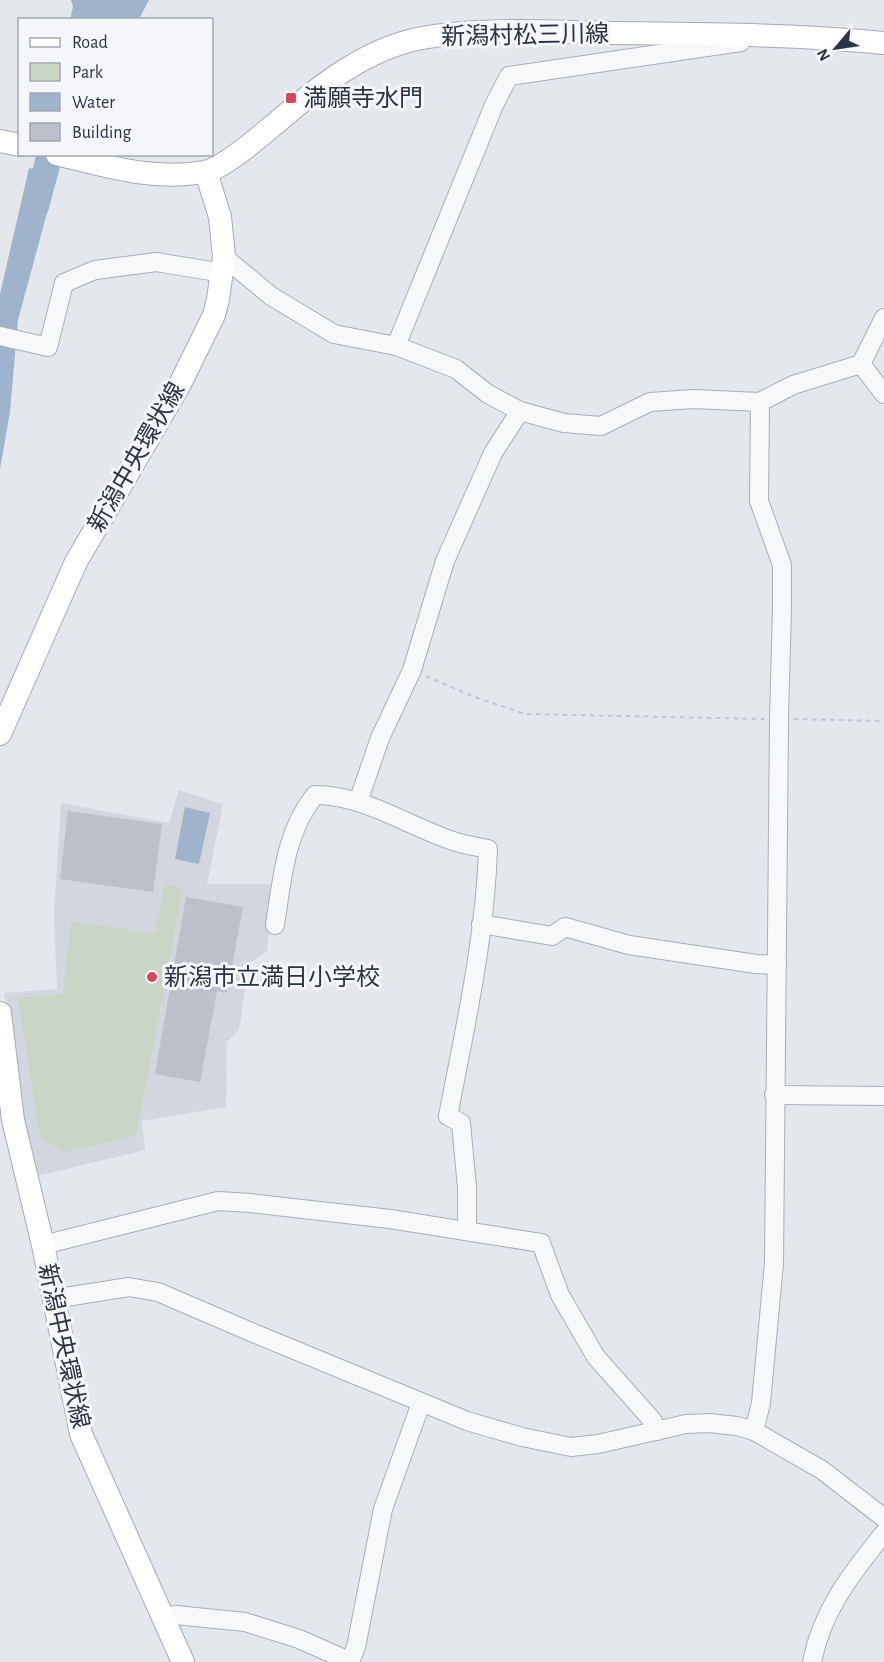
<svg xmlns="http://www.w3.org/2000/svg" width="884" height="1662" font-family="'Alegreya Sans','Noto Sans JP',sans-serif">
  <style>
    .built { fill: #d2d6de }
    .green { fill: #c9d6c5 }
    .water { fill: #9fb4cc }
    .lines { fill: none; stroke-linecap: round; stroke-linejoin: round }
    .river { stroke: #9fb4cc; stroke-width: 26 }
    .building { fill: #bbc0ca }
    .minor-casing { stroke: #a9aeb7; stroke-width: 20 }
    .major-casing { stroke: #a3abb8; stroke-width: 24 }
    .path { stroke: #c2c5cb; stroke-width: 2; stroke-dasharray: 4.5 4.5; stroke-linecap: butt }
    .minor { stroke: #f7f8fa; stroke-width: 18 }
    .major { stroke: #fff; stroke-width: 22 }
    .poi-dot { fill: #d1495b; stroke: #f4f6f9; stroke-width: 2 }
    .labels { text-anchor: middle; stroke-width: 6; stroke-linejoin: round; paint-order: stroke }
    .street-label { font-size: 24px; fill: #2b3445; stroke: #f4f6f9 }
    .poi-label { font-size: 24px; fill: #2b3445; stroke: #f4f6f9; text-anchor: start }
  </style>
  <rect width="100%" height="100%" fill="#e4e7ec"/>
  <polygon class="built" points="179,790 223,804 207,884 273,884 267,951 249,964 239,1030 227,1042 226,1107 142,1121 145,1150 33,1177 13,1083 4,993 57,989 54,916 61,803 169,823"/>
  <polygon class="green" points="164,884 183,888 136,1136 63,1152 40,1137 18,998 63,994 71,921 155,934"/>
  <g class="water">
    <polygon points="71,0 149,0 139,19 70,19 73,7"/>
    <polygon points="29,168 57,176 18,320 10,412 0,469 0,294"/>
    <polygon points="185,807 210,813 199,864 175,859"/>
  </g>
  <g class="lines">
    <polyline class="river" points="36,206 50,154"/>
  </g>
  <g class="building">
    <polygon points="68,811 162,824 153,892 60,879"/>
    <polygon points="186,897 243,907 227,993 217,991 200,1082 155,1074"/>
  </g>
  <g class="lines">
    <g class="minor-casing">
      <g id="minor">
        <polyline points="224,257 271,296 334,334 396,346 420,355 456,369 488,394 520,411 564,423 601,426 650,402 693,399 760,402 793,385 861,364 884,318"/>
        <polyline points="0,336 48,347 64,283 95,270 156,262 223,273"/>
        <polyline points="396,346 494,105 509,76 741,42"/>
        <polyline points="861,364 884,394"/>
        <polyline points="358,802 380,738 412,670 445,561 493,453 520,411"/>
        <polyline points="481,924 552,936 565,927 629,945 756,964 777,965"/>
        <path d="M275,925C282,880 285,832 315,795C365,795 409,827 456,842C466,845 477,847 488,849C485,939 465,1028 448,1116L461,1123L467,1188V1230"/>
        <polyline points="774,1095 884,1096"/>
        <polyline points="43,1245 218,1201 250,1203 390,1219 541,1243 560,1295 596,1357 652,1420 657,1431"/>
        <polyline points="53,1299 129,1287 158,1292 251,1332 467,1421 522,1437 571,1447 598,1444 686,1424 709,1423 737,1426 754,1431 822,1470 884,1518"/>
        <polyline points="754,1431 761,1403 774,1263 779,719 782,608 782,565 759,501 760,402"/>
        <polyline points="164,1617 176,1615 245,1622 299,1639 351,1662"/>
        <polyline points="350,1662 356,1647 383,1509 421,1403"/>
        <path d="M812,1662C822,1610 852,1573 884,1533"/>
      </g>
    </g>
    <g class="major-casing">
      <g id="major">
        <polyline points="0,141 20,145"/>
        <path d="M57,154C105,166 153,181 204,172C224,169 265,132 282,118C322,84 368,48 422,38C483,27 550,32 612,33C703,34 794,34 884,43"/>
        <polyline points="0,734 76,562 180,384 214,315 218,299 224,257 220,217 206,172"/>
        <polyline points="0,1013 13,1120 43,1245 81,1434 183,1662"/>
      </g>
    </g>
    <g class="path">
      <polyline points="426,676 472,696 525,714 764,719"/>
      <polyline points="794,719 884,721"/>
    </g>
    <use href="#minor" class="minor"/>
    <use href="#major" class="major"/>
  </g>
  <g class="poi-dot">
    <rect x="285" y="92" width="12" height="12" rx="3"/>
    <circle cx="152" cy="977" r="6"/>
  </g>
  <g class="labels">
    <g class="street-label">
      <text transform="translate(525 35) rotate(-1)" y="8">新潟村松三川線</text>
      <text transform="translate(136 457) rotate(-60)" y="8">新潟中央環状線</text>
      <text transform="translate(64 1346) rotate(78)" y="8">新潟中央環状線</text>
    </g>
    <g class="poi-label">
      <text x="303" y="106">満願寺水門</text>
      <text x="164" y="985">新潟市立満日小学校</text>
    </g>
  </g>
  <rect x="18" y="18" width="195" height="138" fill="#f4f6f9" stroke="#a4a8b1" stroke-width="1.5"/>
  <rect x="30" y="38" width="30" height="9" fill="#ffffff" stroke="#a4a8b1" stroke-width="1.5"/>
  <text x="72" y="48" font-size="18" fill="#2b3445">Road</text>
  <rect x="30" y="63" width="30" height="18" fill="#c9d6c5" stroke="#a4a8b1" stroke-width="1.5"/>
  <text x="72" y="78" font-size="18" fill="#2b3445">Park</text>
  <rect x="30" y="93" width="30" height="18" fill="#9fb4cc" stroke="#a4a8b1" stroke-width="1.5"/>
  <text x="72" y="108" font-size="18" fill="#2b3445">Water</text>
  <rect x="30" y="123" width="30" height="18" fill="#bbc0ca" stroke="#a4a8b1" stroke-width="1.5"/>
  <text x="72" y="138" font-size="18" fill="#2b3445">Building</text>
  <g transform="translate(836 48) rotate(241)" stroke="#f4f6f9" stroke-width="4.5" paint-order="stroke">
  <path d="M0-4.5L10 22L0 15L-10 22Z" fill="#2b3445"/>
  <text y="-9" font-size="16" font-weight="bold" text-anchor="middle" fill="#2b3445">N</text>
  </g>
</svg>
